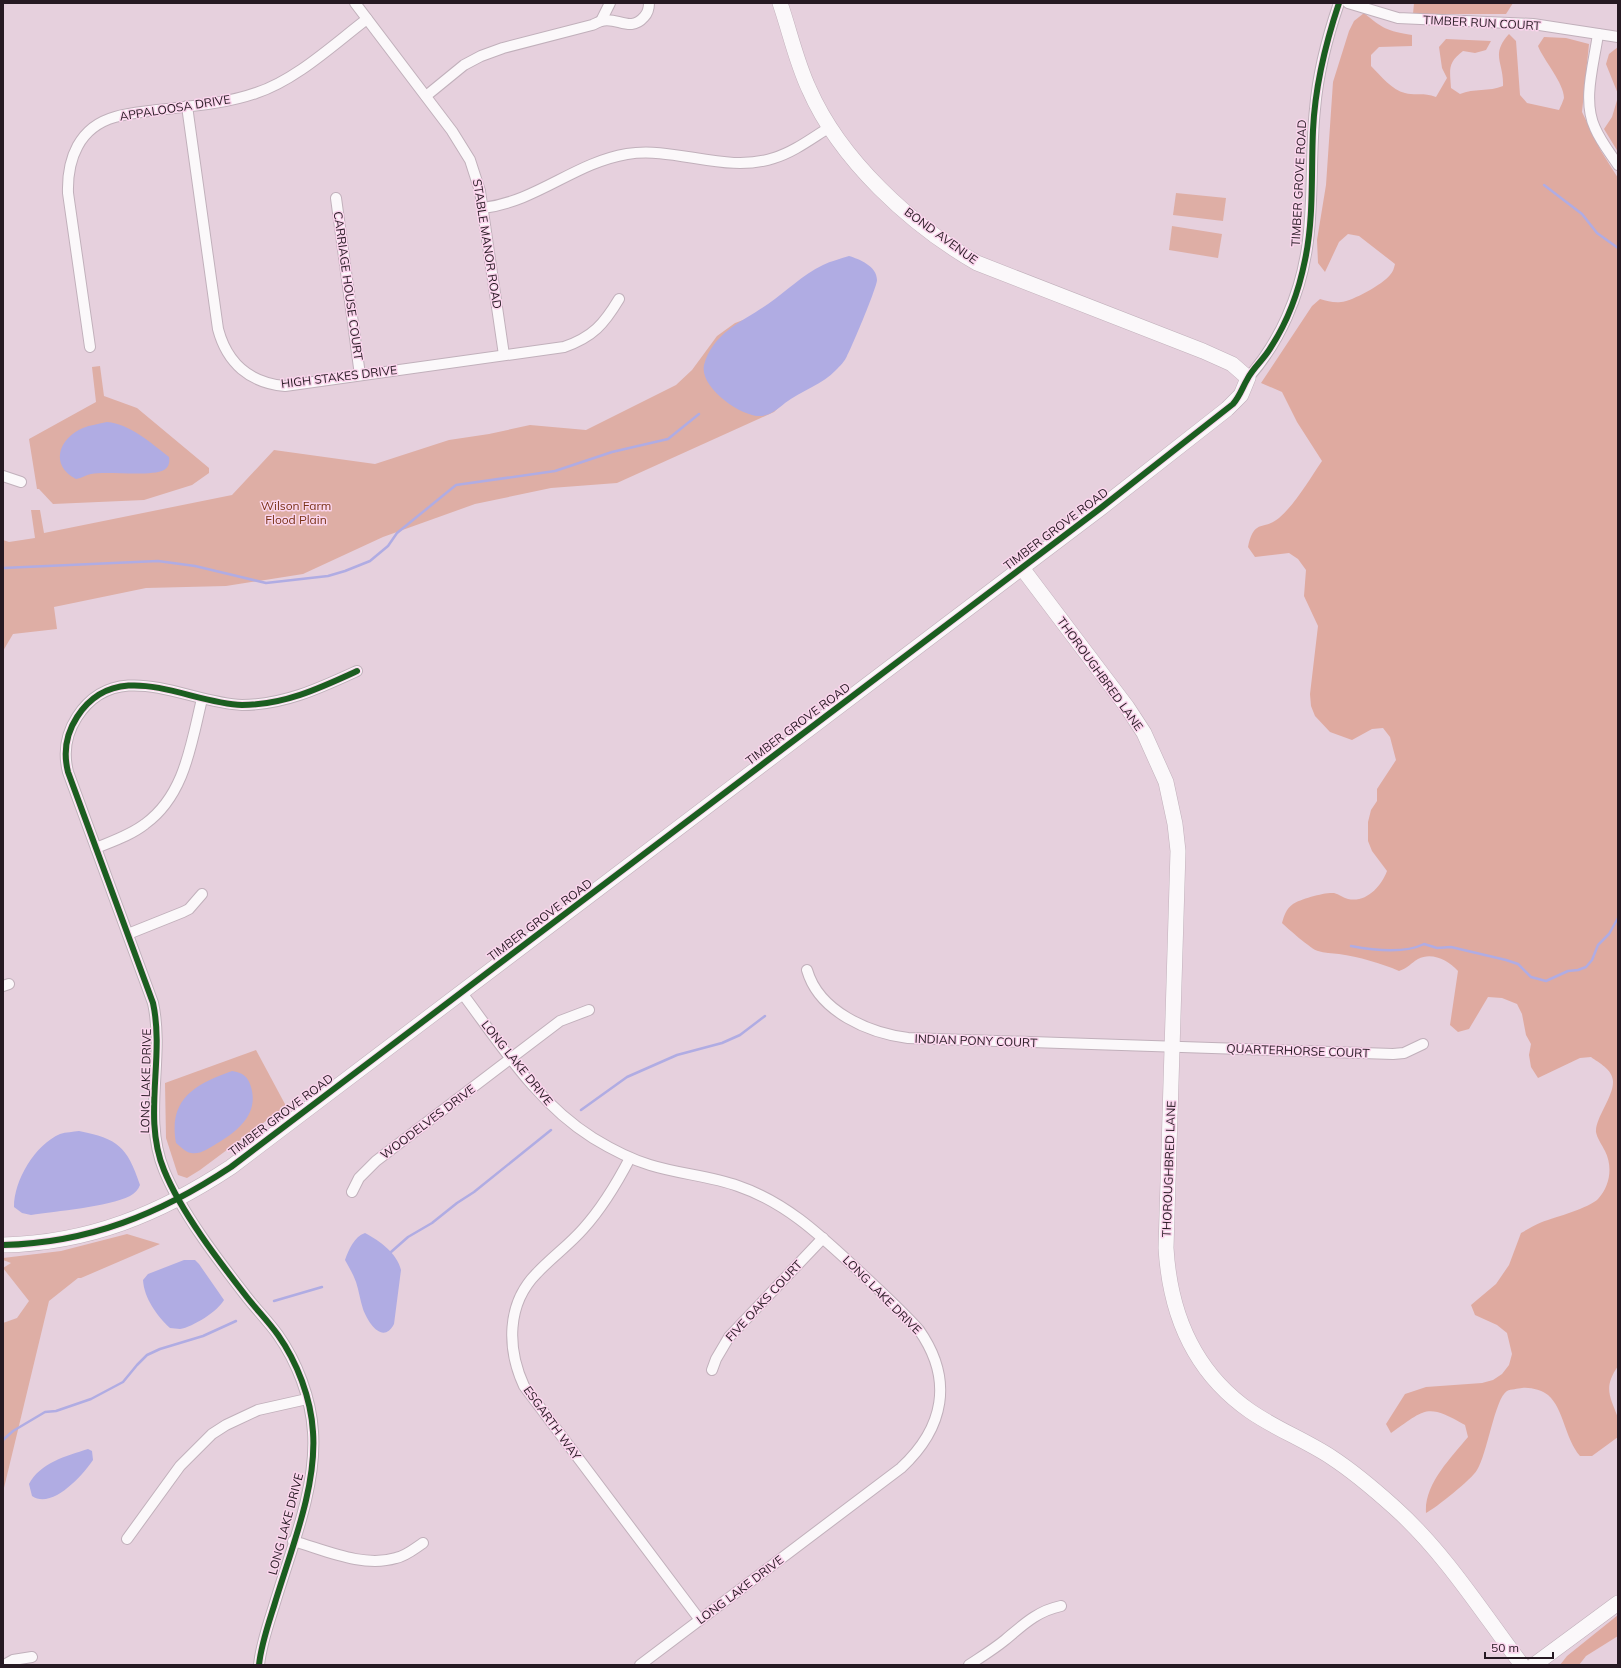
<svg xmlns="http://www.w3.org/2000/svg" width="1621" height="1668" font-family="Mulish,sans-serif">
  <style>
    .green { fill: #deaea5 }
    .forest { fill: #dfaaa0 }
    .water { fill: #b0ace3 }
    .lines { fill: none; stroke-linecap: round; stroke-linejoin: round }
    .stream { stroke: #b0ace3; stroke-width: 2.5 }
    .street-casing { stroke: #c1b0bb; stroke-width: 12 }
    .secondary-casing { stroke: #c1b0bb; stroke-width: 16 }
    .street { stroke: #fbf8fa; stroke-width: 10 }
    .secondary { stroke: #fbf8fa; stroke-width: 15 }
    .cycleway-casing { stroke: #fbd5ed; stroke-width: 8 }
    .cycleway { stroke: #1b5e20; stroke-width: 6 }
    .labels { text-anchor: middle; stroke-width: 3; stroke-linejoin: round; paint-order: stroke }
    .street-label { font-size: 12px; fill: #261922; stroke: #fbd5ed }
    .park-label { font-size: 12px; fill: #783115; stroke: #fbd5ed }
  </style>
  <rect width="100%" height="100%" fill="#e6d0dd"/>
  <g class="green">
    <polygon points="1176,193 1226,198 1223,221 1173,215"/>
    <polygon points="1172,226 1222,234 1218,258 1169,250"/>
    <polygon points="757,315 813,374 774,412 617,483 551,488 475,504 383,537 303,574 226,586 146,588 54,607 57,629 13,634 3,651 3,540 9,542 35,538 31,510 40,510 44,533 232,495 274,450 375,464 449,440 489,434 530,425 586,430 676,385 692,370 717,336 735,323"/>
    <polygon points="100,366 104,396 137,408 209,468 209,473 192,485 144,500 53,504 39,489 37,489 29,439 96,402 92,367"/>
    <polygon points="256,1050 286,1106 200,1170 187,1178 178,1175 166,1138 165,1083"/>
    <polygon points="127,1234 160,1244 81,1278 78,1278 49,1301 3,1492 3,1323 17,1318 29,1301 3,1268 11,1263 3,1260 3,1258 61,1251"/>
  </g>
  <g class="forest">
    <polygon points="1414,3 1513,3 1506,14 1413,14"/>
    <path d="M1364,13C1382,28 1387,31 1412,35V46L1379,47L1371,55V66C1381,76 1392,90 1405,93C1416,96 1423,92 1436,97L1447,78L1442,68L1439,47L1446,39L1491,41L1486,50L1475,53L1463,51C1447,63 1450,70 1451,88L1460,94C1474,88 1489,92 1503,86C1504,62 1490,55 1509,34L1516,41L1520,95L1527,103L1559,110C1561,106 1563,101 1564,98C1564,83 1544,61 1538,46L1544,37L1566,38L1589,44L1582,112L1601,151L1618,178V1366C1603,1388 1610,1396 1618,1418C1619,1424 1618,1431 1618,1437L1592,1456H1580C1565,1439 1564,1409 1548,1395C1542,1390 1530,1387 1522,1388C1518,1389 1511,1389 1507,1391C1495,1398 1487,1455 1477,1470C1472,1479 1436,1508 1426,1513C1424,1484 1451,1458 1468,1437L1465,1425C1426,1403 1426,1409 1391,1433L1386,1424L1405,1394L1426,1387L1482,1383L1493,1380L1502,1374L1509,1365L1512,1354L1507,1333L1497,1325L1475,1315L1471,1305L1496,1284L1509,1265L1521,1233C1528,1229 1535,1225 1542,1222C1556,1217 1589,1208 1598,1199C1610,1186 1613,1167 1605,1151C1602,1145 1597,1138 1596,1132C1595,1118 1614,1096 1613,1081C1612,1069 1599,1063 1591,1057L1580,1058L1538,1078L1531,1067L1529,1055L1531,1044L1526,1035L1522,1014L1517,1004L1502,998L1488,997L1469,1029L1458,1032L1450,1025L1458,971C1448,960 1432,952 1418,959C1411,963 1408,968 1399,971C1381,963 1359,957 1339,954C1332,953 1324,953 1318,951C1312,950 1286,927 1282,923C1284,916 1286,909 1293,904C1300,899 1325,892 1334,893C1339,894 1343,898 1348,899C1366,903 1381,887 1387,871L1372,851L1368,841V822L1371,810L1377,801V789L1396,760L1390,737L1383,728L1372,729L1352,740L1330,732L1315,716L1311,706L1310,694L1318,626L1304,596L1306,570L1298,559L1289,553L1255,557L1248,547C1254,518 1263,531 1279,518C1296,503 1309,480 1322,461L1297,422L1282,392L1261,383L1312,306L1320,299C1327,301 1334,303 1341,302C1353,301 1383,284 1390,275C1393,272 1394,268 1395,264L1359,236L1348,234L1339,242L1325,272L1318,263L1317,240L1326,185L1333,82L1349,31L1354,21Z"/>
    <polygon points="1618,47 1618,94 1606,64 1609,54"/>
    <polygon points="1618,97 1618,152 1604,129 1612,117"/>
    <polygon points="1618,1615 1618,1636 1586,1656 1579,1665 1560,1665 1567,1656"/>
  </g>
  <g class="water">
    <path d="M849,256C859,259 877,266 877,280C877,287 852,347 847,356C845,361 840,366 836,370C823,384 801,391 785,403C779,408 771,415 762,416C742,418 699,387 704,365C713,332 744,321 768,304C787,291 802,275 823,265C831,261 840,259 849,256Z"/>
    <path d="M107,422C130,424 151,443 169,457C170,462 169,467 164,470C151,477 108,471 91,474C86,475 82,478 76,479C49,465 59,438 83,428C90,425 99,424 107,422Z"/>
    <path d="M232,1071C243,1073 248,1076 251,1087C259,1114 238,1131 216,1144C209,1148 200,1155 191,1153C185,1152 180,1146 176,1143C168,1099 195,1084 232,1071Z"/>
    <path d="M79,1131C118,1139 127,1146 140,1185C138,1190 135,1193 130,1196C108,1207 56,1211 31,1215L22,1213L14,1207C14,1180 35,1145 60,1134C66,1132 73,1132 79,1131Z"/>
    <path d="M365,1233C380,1241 397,1253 401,1270L394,1324C383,1345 368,1323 363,1309C360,1300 359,1291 356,1282C353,1274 349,1267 345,1260C349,1249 354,1237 365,1233Z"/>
    <path d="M184,1260H195L199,1264L224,1300C218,1311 193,1327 180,1329C177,1329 173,1328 170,1328C157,1316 144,1298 143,1280L148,1274Z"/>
    <path d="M88,1449L92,1451L93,1460C83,1475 52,1510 32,1496L29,1484C40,1463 66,1456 88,1449Z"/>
  </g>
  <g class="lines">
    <g class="stream">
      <polyline points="1544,185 1582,214 1597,233 1618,248"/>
      <polyline points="3,568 158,561 195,566 266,583 328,576 345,571 370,561 388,546 397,533 456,485 555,471 612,452 668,439 699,414"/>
      <path d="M1351,946C1372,950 1404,954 1424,944L1437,948L1451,947L1506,960L1518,964L1531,977L1546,981L1568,971L1578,970L1586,967L1592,960L1598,945L1609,934L1618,918"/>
      <polyline points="581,1110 627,1077 677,1055 722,1043 740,1035 765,1016"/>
      <polyline points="391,1252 408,1237 432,1223 457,1203 474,1192 551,1130"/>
      <polyline points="274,1301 322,1287"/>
      <polyline points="3,1440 13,1431 45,1412 56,1411 91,1399 123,1382 137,1365 147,1355 160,1349 203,1336 236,1321"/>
    </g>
    <g class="street-casing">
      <g id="street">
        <polyline points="355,3 452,131 470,160 480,191 504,355"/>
        <polyline points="1348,3 1398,18 1533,24 1618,37"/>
        <polyline points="601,21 610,3"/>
        <path d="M1598,34C1594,64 1582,100 1595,128C1601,142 1610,153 1618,165"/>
        <path d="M426,96L464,65L481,56L503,48L592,25C595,24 598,22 601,21C617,16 630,33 644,17C648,13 649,9 649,3"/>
        <path d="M187,106L218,329C227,363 250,383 285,386L564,347C593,337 604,324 619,299"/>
        <polyline points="336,198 360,375"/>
        <path d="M483,208C538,201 574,163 627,154C675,146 726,174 774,158C794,152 812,138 830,127"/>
        <path d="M90,347L68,193C67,159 79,127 115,117C129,113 144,112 157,110C190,106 225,104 256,93C296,80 334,44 367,19"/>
        <path d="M1248,378C1280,342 1300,295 1307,248C1314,202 1310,155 1315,109C1318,72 1327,38 1339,3"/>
        <polyline points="3,476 21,482"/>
        <path d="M96,848C113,841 131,835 145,824C185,795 191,744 202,699"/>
        <polyline points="128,934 183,912 189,909 202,894"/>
        <path d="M807,970C819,1012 869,1033 908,1038L1393,1054L1404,1053L1423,1044"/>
        <polyline points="3,986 9,984"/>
        <path d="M462,993C501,1045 537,1103 593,1138C611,1149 630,1159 650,1165C679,1174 710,1176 738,1186C788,1203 823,1238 861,1273C880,1291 901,1310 919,1330C954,1380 944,1428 901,1468L640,1665"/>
        <path d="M630,1158C617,1183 602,1208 583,1229C569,1245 552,1257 537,1273C506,1304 507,1349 524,1386L700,1620"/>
        <polyline points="352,1192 359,1178 376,1161 560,1021 589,1010"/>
        <polyline points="712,1370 716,1359 729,1337 823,1238"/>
        <polyline points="127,1539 180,1466 212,1434 226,1425 258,1410 307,1399"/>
        <path d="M293,1541C325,1550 363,1568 396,1558C406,1556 414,1549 423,1543"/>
        <polyline points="4,1665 13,1660 32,1657"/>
        <path d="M259,1665C261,1645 268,1625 274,1606C290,1552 317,1488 313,1432C311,1398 297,1362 278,1335C268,1321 256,1309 246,1296C218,1260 181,1212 164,1170C142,1117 165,1058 153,1003L68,772C63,752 66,734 77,717C117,655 186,703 242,705C284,705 320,688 357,671"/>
        <path d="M969,1665C981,1657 994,1649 1005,1640C1023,1625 1037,1611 1061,1606"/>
      </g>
    </g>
    <g class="secondary-casing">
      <g id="secondary">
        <path d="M1022,568L1127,707L1144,733L1166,782L1175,824L1178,851L1166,1248C1170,1315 1194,1372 1250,1411C1276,1429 1305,1440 1331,1457C1354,1472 1375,1490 1395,1508C1445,1553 1482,1612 1522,1665"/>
        <path d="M3,1245C89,1243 160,1214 231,1167L1102,507L1227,409L1241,395L1248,378L1232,364L1203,351L977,263C911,225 840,160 809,89C796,61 790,32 780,3"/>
        <polyline points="1534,1665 1618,1603"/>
      </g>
    </g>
    <use href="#street" class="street"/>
    <use href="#secondary" class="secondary"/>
    <g class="cycleway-casing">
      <g id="cycleway">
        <path d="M3,1245C89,1243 160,1214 231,1167L1102,507L1233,404C1240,396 1242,388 1248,378C1253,368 1265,358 1271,347C1288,321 1299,290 1305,260C1314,218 1311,173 1313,130C1315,86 1325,45 1339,3"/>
        <path d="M259,1665C261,1645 268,1625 274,1606C290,1552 317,1488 313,1432C311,1398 297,1362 278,1335C268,1321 256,1309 246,1296C218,1260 181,1212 164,1170C142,1117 165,1058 153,1003L68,772C63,752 66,734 77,717C117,655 186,703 242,705C284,705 320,688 357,671"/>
      </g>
    </g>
    <use href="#cycleway" class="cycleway"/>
  </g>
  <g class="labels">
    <g class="street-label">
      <text transform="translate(1482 23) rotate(3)" y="4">TIMBER RUN COURT</text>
      <text transform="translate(175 108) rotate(-9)" y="4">APPALOOSA DRIVE</text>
      <text transform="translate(1299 183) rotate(-87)" y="4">TIMBER GROVE ROAD</text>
      <text transform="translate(941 236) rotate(36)" y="4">BOND AVENUE</text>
      <text transform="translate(487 244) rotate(81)" y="4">STABLE MANOR ROAD</text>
      <text transform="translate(348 286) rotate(82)" y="4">CARRIAGE HOUSE COURT</text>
      <text transform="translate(339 377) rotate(-7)" y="4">HIGH STAKES DRIVE</text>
      <text transform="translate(1056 529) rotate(-37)" y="4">TIMBER GROVE ROAD</text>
      <text transform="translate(1100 674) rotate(54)" y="4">THOROUGHBRED LANE</text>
      <text transform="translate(798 724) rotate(-37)" y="4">TIMBER GROVE ROAD</text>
      <text transform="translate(540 920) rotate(-37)" y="4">TIMBER GROVE ROAD</text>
      <text transform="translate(976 1041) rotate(2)" y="4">INDIAN PONY COURT</text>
      <text transform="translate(1298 1051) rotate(2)" y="4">QUARTERHORSE COURT</text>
      <text transform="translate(517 1063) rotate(51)" y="4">LONG LAKE DRIVE</text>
      <text transform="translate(146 1081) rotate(-89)" y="4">LONG LAKE DRIVE</text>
      <text transform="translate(281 1115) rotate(-37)" y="4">TIMBER GROVE ROAD</text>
      <text transform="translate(428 1122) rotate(-37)" y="4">WOODELVES DRIVE</text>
      <text transform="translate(1169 1169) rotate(-88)" y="4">THOROUGHBRED LANE</text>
      <text transform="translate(882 1295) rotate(45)" y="4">LONG LAKE DRIVE</text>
      <text transform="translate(764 1301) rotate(-47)" y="4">FIVE OAKS COURT</text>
      <text transform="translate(552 1423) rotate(54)" y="4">ESGARTH WAY</text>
      <text transform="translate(286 1524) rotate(-75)" y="4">LONG LAKE DRIVE</text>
      <text transform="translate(740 1590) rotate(-37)" y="4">LONG LAKE DRIVE</text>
    </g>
    <g class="park-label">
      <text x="296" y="510">Wilson Farm<tspan x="296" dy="14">Flood Plain</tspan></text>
    </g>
  </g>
  <rect width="1621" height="1668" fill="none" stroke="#261922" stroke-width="8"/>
  <path d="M1485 1652v6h68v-6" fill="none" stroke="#261922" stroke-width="2"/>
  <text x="1491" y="1652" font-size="12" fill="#261922" stroke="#fbd5ed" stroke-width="3" paint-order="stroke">50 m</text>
</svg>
